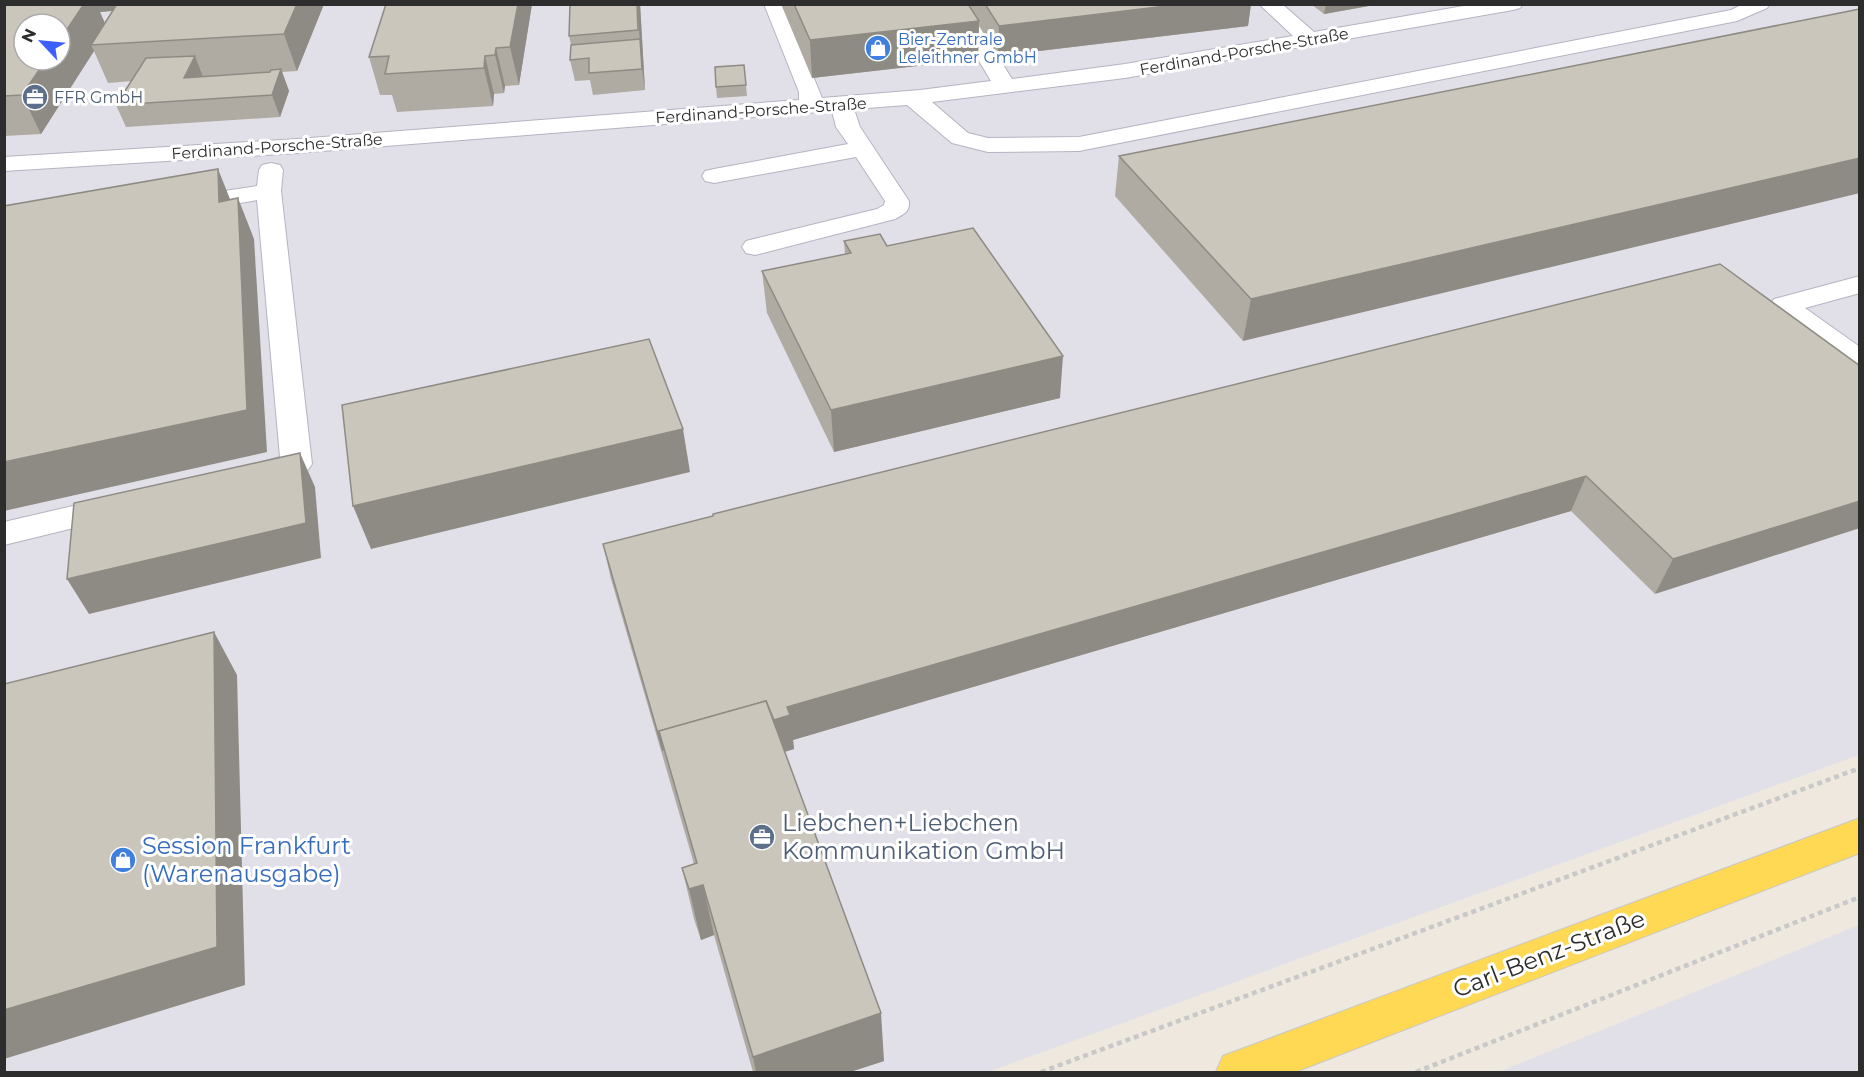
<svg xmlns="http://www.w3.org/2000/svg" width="1864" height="1077" font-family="Montserrat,sans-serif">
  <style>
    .industrial { fill: #e1dfe8; fill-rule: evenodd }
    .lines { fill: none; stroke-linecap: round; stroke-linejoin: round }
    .minor-casing { stroke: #b2b5c2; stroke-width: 2 }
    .major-casing { stroke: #c8c8c8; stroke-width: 2 }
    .path { stroke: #c8c8c8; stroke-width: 4.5; stroke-dasharray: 5 4; stroke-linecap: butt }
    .minor { fill: #fff; fill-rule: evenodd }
    .major { fill: #ffd854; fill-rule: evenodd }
    .wall { fill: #afaaa2; fill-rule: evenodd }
    .shaded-wall { fill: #8e8b84 }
    .building { fill: #cbc6bc; stroke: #8e8b84; stroke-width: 1.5 }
    .labels { text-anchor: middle; stroke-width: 6; stroke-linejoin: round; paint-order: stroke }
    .far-shop-label { font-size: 16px; fill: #366cbe; stroke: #fff; text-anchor: start }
    .far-street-label { font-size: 16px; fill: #2d2d2d; stroke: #fff }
    .far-service-label { font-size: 16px; fill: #4e5e75; stroke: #fff; text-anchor: start }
    .near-service-label { font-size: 24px; fill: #4e5e75; stroke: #fff; text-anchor: start }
    .near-shop-label { font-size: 24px; fill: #366cbe; stroke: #fff; text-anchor: start }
    .near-street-label { font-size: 24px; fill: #2d2d2d; stroke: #fff }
  </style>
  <rect width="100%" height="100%" fill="#efe8de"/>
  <g class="industrial">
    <path d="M5,5H1859V755L988,1072H5ZM24,24H60V60H24Z"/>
    <polygon points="1859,925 1859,1072 1499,1072"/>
  </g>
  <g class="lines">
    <g class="minor-casing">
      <g id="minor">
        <path d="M764,4H784L822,98L920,90L991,81L945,4H965L1012,79L1125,64L1293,36L1259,4H1282L1314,32L1475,4H1523L1520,8L1513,10L1125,78L932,102L968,133L988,138L1079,137L1731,10L1743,4H1770L1767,8L1737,21L1079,151L988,152L952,143L907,105L854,109L860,127L909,201C910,212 904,214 895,219L755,255L746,253L742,247L746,241L877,209L884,205L885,201L856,157L714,183L705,181L702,176L705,171L714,169L848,144L836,127L832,111L297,153L4,171V157L297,139L799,100V92Z"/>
        <polygon points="271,163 280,165 283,170 281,191 312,464 307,471 263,483 252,479 247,472 252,465 280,457 257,200 184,213 175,210 171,205 175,200 184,197 257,186 259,170 262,165"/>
        <polygon points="1860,276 1860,293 1805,308 1860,347 1860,370 1850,367 1774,311 1770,305 1774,299"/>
        <polygon points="116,496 127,499 132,507 127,515 4,545 4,522"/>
      </g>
    </g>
    <g class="major-casing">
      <polygon id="major" points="1860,818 1860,853 1295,1072 1216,1072 1223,1056 1239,1050"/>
    </g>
    <g class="path">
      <polyline points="1041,1072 1860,768"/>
      <polyline points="1416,1072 1860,897"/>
    </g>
    <use href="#minor" class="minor"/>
    <use href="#major" class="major"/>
  </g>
  <g class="wall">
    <path d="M4,4H324L297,71L282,72L289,91L280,117L126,127L116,105L132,81L108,83L94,51L41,134L4,136ZM113,11L105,24L100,12Z"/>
    <polygon points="532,4 519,85 505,86 504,93 494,94 493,106 397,112 392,95 380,95 369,57"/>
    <polygon points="640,4 645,90 593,95 590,80 575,81 570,60 571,45 569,36"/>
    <polygon points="781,4 1251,4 1248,26 998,56 979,25 978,59 812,78"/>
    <polygon points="1311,4 1380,4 1324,14"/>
    <polygon points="1860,9 1243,341 1115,196 1119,156"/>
    <polygon points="744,65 747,96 717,98 716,87"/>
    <polygon points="844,241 887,246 1060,398 834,452 767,313 762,271 845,254"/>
    <polygon points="1860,366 1655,594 1571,511 793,740 794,749 785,752 884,1061 850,1072 753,1072 714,935 701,940 694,919 682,868 694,864 611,579 603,544"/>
  </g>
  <g class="shaded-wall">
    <polygon points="17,4 155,4 154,7 100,12 108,30 91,45 94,51 41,134 22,95 46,60 60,60 60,40"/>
    <polygon points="297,4 324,4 297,71 284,34"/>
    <polygon points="518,4 532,4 519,85 510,47"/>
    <polygon points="637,4 640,4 645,90 642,69"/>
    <polygon points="1183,4 1251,4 1248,26 998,56 999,26"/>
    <polygon points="1326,4 1380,4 1324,14"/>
    <polygon points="979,21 978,59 812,78 810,40"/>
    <polygon points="496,48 505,86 504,93 495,55"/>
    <polygon points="195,56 203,77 184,78"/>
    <polygon points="485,56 494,94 493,106 484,68"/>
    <polygon points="281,69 289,91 280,117 272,95"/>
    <polygon points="1860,158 1860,193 1243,341 1251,299"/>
    <polygon points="218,169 234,209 219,202"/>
    <polygon points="238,198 254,239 267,452 4,511 4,462"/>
    <polygon points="1063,356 1060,398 834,452 831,410"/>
    <polygon points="683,429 690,472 371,549 353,506"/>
    <polygon points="300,453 315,487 321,558 89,614 67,579"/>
    <polygon points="1586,476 1571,511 793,740 794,749 674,783 787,707"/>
    <polygon points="1860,501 1860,528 1655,594 1673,559"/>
    <polygon points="214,632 237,675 245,985 4,1059 4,1010"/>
    <polygon points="703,885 714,935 701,940 689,889"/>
    <polygon points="881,1013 884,1061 850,1072 756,1072 753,1057"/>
  </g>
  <g class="building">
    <polygon points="4,4 84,4 60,40 60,24 24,24 24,60 46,60 22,95 4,96"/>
    <polygon points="117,4 297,4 284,34 91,45"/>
    <polygon points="386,4 518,4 510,47 496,48 495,55 485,56 484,68 385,74 389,56 369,57"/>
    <polygon points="570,4 637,4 638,30 569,36"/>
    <polygon points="794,4 968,4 979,21 810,40"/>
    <polygon points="985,4 1183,4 999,26"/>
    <polygon points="1860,9 1860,158 1251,299 1119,156"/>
    <polygon points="640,39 642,69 589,73 589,58 570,60 571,45"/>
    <polygon points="195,56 184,78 270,72 271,70 281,69 272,95 116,105 146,58"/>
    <polygon points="744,65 746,85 716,87 715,67"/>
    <polygon points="218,169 219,202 238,198 247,410 4,462 4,206"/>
    <polygon points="973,228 1063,356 831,410 762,271 851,253 844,241 880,234 887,246"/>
    <polygon points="1720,264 1860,366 1860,501 1673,559 1586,476 787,707 790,715 774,720 766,701 659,731 663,751 603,544 713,516 713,514"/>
    <polygon points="649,339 683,429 353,506 342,405"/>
    <polygon points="300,453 306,523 67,579 74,503"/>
    <polygon points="214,632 217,947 4,1010 4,684"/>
    <polygon points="766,701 881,1013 753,1057 703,885 689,889 682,868 697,863 659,731"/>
  </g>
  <defs>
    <g id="shop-disc" transform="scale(1.35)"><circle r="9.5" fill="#3f7fe0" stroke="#fff"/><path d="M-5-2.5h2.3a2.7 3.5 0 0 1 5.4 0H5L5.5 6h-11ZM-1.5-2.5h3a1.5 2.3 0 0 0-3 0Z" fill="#fff"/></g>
    <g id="office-disc" transform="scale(1.35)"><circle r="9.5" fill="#5c6f8a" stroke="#fff"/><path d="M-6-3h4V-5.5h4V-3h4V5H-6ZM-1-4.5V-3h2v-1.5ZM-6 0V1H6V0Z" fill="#fff"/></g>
  </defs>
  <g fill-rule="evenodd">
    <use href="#shop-disc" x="878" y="48"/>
    <use href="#office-disc" x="35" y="97"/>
    <use href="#office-disc" x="762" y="837"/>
    <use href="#shop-disc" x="123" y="860"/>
  </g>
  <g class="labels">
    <g class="far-shop-label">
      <text x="898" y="45">Bier-Zentrale<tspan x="898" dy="18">Leleithner GmbH</tspan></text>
    </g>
    <g class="far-street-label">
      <text transform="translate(1244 51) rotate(-10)" y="6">Ferdinand-Porsche-Straße</text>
      <text transform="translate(761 110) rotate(-4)" y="6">Ferdinand-Porsche-Straße</text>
      <text transform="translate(277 146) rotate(-4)" y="6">Ferdinand-Porsche-Straße</text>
    </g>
    <g class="far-service-label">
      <text x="54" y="103">FFR GmbH</text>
    </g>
    <g class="near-service-label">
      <text x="782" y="831">Liebchen+Liebchen<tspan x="782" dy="28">Kommunikation GmbH</tspan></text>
    </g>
    <g class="near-shop-label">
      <text x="142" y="854">Session Frankfurt<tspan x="142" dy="28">(Warenausgabe)</tspan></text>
    </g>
    <g class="near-street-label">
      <text transform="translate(1549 954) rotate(-21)" y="8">Carl-Benz-Straße</text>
    </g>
  </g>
  <rect width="1864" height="1077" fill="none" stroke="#2d2d2d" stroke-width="12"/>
  <g transform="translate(42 42) rotate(296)"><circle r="28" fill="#ffffff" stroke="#ababab" stroke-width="1.5"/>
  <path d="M0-4.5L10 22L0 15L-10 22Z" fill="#3c5fff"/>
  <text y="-9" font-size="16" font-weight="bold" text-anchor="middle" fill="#2d2d2d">N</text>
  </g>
</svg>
